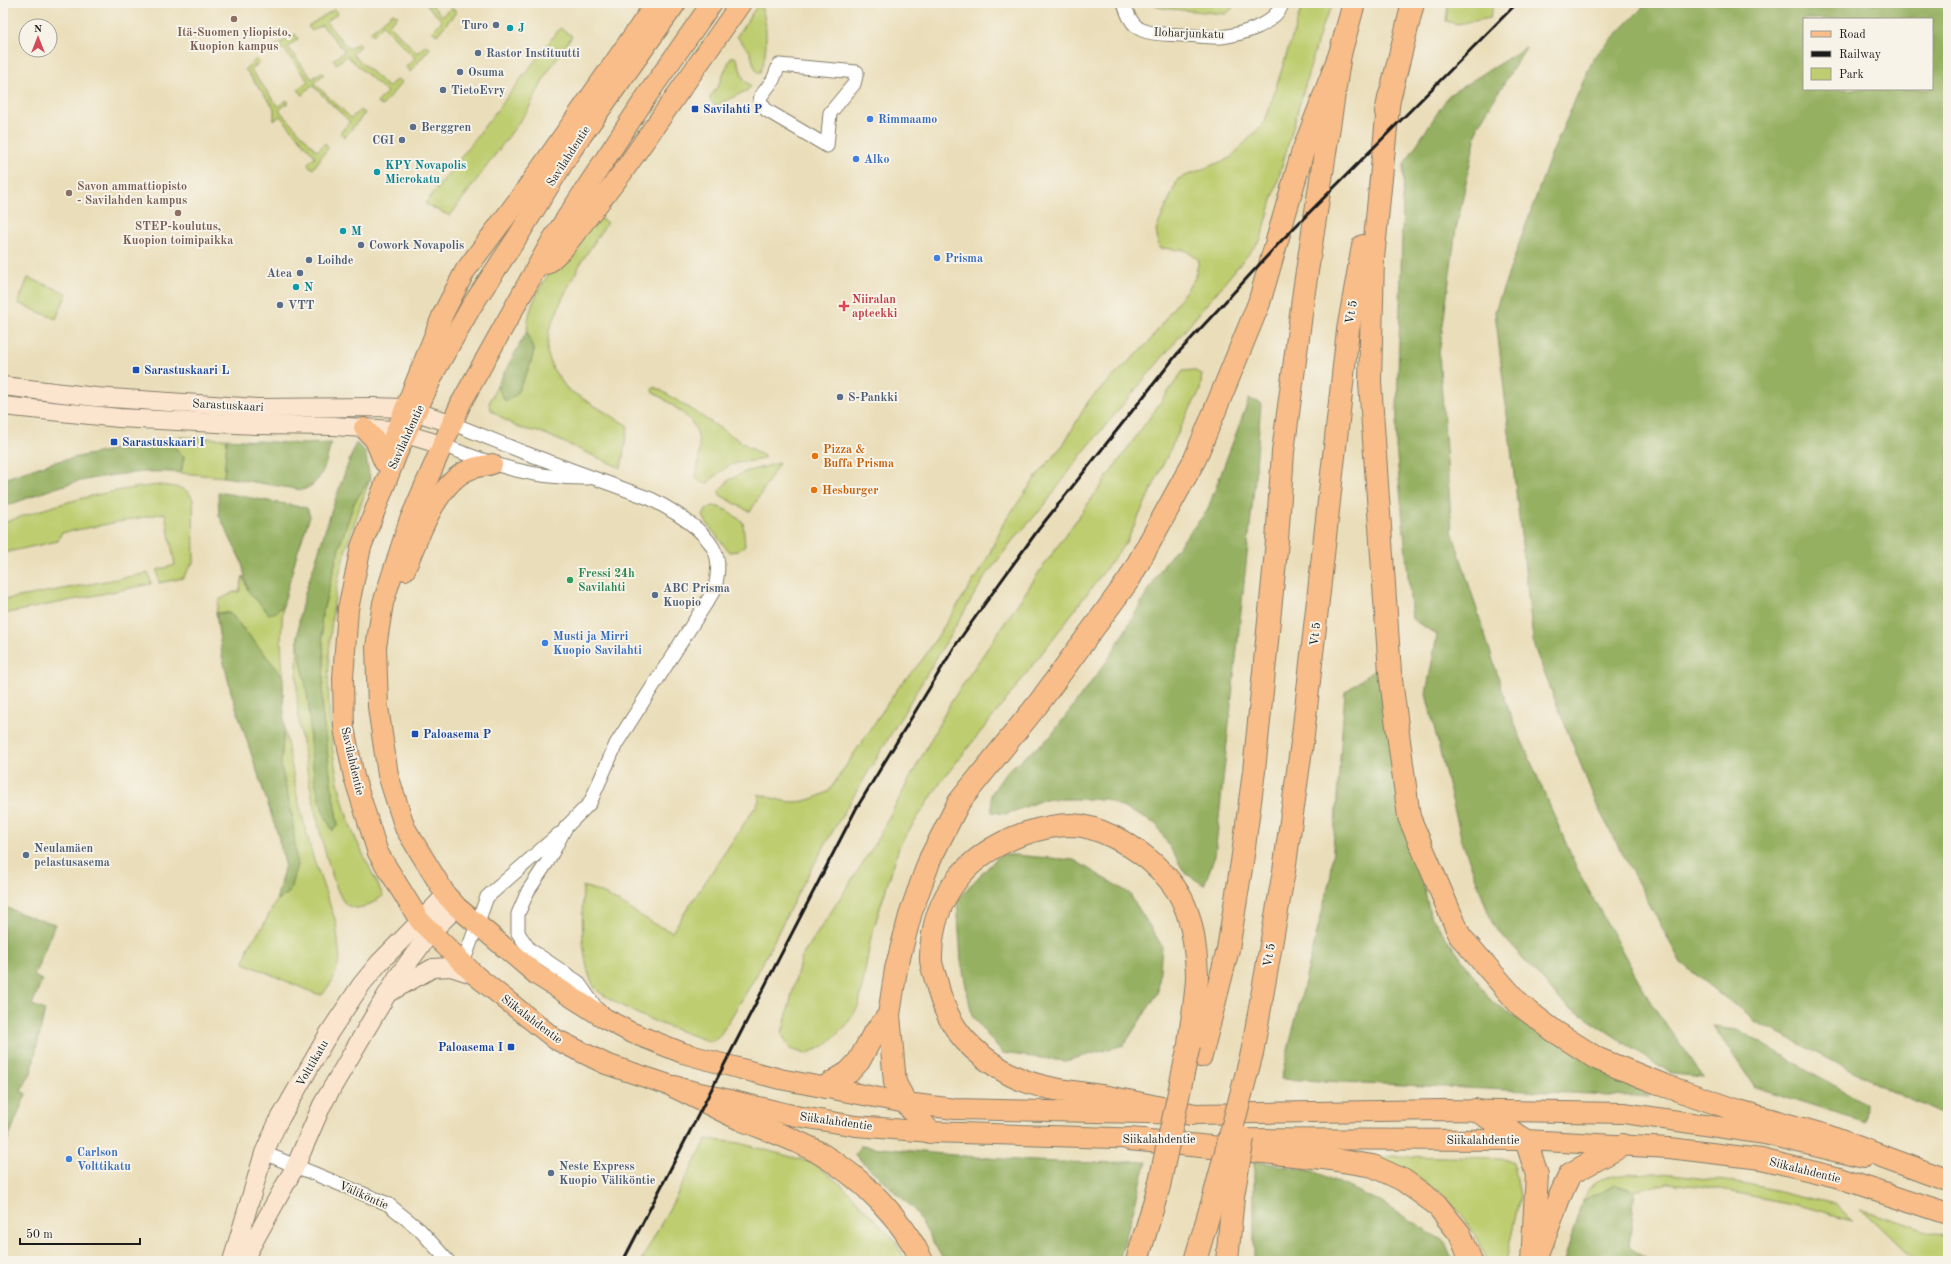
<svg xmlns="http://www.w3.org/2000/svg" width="1951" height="1264" font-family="'Old Standard TT',serif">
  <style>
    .green { fill: #becd6f; stroke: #6d7446 }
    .forest { fill: #96b062; stroke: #59663f; fill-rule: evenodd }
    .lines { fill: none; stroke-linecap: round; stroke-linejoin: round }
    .street-casing { stroke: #837d6b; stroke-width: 15 }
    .secondary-casing { stroke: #837d6b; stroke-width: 20 }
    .primary-casing { stroke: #837d6b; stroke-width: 22 }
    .highway-casing { stroke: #837d6b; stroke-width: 24 }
    .street { stroke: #fff; stroke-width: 13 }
    .secondary { stroke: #fce5cf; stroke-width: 18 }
    .primary { stroke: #f8bd88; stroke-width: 20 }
    .highway { stroke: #f8bd88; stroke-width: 22 }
    .rail { stroke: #1c1c1c; stroke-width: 3 }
    .highway-bridge-casing { stroke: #837d6b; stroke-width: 24; stroke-linecap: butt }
    .highway-bridge { stroke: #f8bd88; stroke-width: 22 }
    .education-dot { fill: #8d6e63; stroke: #f7f3e8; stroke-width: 1.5 }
    .service-dot { fill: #5c6f8a; stroke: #f7f3e8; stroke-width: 1.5 }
    .culture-dot { fill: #0f9aa8; stroke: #f7f3e8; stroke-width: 1.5 }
    .transit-dot { fill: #1a4fb4; stroke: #f7f3e8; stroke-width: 1.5 }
    .shop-dot { fill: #3f7fe0; stroke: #f7f3e8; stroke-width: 1.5 }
    .health-dot { fill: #e0444e; stroke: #f7f3e8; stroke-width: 1.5 }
    .food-dot { fill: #e8710a; stroke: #f7f3e8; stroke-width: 1.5 }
    .leisure-dot { fill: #2e9e5b; stroke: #f7f3e8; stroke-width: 1.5 }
    .labels { text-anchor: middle; stroke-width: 4; stroke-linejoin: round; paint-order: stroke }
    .service-label { font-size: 12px; font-weight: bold; fill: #4e5e75; stroke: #f7f3e8; text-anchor: start }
    .culture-label { font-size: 12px; font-weight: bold; fill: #0d838f; stroke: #f7f3e8; text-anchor: start }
    .education-label { font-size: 12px; font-weight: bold; fill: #785e54; stroke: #f7f3e8 }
    .street-label { font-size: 12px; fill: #1c1c1c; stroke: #f7f3e8 }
    .transit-label { font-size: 12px; font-weight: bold; fill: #164399; stroke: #f7f3e8; text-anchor: start }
    .shop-label { font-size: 12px; font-weight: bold; fill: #366cbe; stroke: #f7f3e8; text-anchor: start }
    .health-label { font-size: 12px; font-weight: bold; fill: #be3a42; stroke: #f7f3e8; text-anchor: start }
    .food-label { font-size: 12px; font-weight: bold; fill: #c56008; stroke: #f7f3e8; text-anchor: start }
    .leisure-label { font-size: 12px; font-weight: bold; fill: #27864d; stroke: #f7f3e8; text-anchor: start }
  </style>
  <rect width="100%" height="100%" fill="#f7f3e8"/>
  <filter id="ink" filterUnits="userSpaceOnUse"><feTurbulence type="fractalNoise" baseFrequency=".025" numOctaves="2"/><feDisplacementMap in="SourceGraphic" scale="8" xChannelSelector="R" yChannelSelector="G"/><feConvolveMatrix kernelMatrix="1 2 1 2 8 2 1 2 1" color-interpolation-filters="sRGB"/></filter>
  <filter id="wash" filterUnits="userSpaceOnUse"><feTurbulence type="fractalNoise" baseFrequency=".012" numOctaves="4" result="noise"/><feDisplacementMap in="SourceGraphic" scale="16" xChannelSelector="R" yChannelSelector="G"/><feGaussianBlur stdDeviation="0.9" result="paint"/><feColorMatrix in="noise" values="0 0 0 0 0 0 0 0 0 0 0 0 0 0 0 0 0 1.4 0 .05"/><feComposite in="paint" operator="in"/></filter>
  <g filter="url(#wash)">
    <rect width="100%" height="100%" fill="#eadeba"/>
    <g class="green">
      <polygon points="425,3 430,3 442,16 450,8 457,11 437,35 432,31 442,21"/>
      <path d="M759,3C769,18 768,59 759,74C753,67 753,60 750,52C747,46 740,43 737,36Z"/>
      <polygon points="1152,3 1233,3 1232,9 1225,14 1161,8"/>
      <path d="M1303,3H1334L1322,26L1261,239L1081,455L1044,506L1013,540L985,577L834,829L798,893L755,978L719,1037L711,1042C675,1029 639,1018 607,997C603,995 598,992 595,988C580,964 582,914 583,886C616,895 641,920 672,932L759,801L758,794C789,803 800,807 829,791L898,688L923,659L986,561L1003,524L1036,477L1063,445L1089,400L1148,343L1195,278L1199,260L1185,250L1159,248L1156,230L1178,179L1230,158L1265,122Z"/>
      <polygon points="1448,3 1494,3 1490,18 1457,24 1446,21"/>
      <polygon points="335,9 338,13 326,22 349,49 358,43 360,46 352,54 388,87 397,79 402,82 382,106 377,103 387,92 347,56 336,64 333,60 345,51 322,25 312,31 308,26"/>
      <polygon points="393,13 398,16 389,24 417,53 426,45 430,48 410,72 406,67 415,58 383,25 373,35 370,32"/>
      <polygon points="560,28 572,36 547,73 528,110 450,216 425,204"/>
      <polygon points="295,34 298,39 288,47 312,79 321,72 324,74 314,83 351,118 360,110 365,113 345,137 340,133 350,122 312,85 302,95 298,89 308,81 283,48 272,55 269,50"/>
      <path d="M731,57H735C743,68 738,77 751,86L748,90L715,106L709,99L718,86Z"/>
      <polygon points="257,59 260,62 251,70 278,106 287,100 289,102 279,110 317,151 325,143 328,148 313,169 307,164 315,156 280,116 274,121 274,108 245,69"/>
      <path d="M597,216L607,223L582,261L563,297L549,331L547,352L553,369L567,389L628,426L621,468L543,433L519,428L505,420L491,410L489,403L497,386L505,401L534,351C532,345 527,336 527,330C528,288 571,246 597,216Z"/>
      <polygon points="28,278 67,293 56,319 18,303"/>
      <polygon points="1193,370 1202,374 1200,391 1187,414 1127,541 1007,699 943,779 900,844 871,937 859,1005 845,1027 824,1046 806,1054 790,1049 782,1034 801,958 873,847 951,702 1042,568 1183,371"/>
      <path d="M653,387L659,389L765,457C757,463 746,460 737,463C726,465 715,476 708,483H702L696,478C706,424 694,420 652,391Z"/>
      <polygon points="181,437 227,439 224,477 181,473 184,456 165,439"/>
      <polygon points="779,463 750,512 720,495 719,491 729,480 745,472"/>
      <path d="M370,479C359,510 347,541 340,572C323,645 324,747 348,819C357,846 372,870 383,896C373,903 358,913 347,905C328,893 300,740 298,712C296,686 297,661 298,636L309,706L310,744L318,791L338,825L332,790L322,711L324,659L321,619L339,548L354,503Z"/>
      <path d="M160,485C173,487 188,486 193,500L194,561L183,578L159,583L157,570L175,565L165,513L61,533L58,541L3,553V523C56,504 104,490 160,485Z"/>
      <path d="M712,506C726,507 733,515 743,522L745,546L738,551L729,552L708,525L703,516L706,510Z"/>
      <polygon points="149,573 151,584 3,614 3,600"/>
      <polygon points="243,576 248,591 276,612 283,606 281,641 283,676 230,613 216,613 219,600 234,592 239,592"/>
      <polygon points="284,726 298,800 313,857 336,922 340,959 333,980 322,995 314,993 244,963 249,945 263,926 276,901 289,893 292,814 281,766"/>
      <polygon points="707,1139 739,1143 814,1163 845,1188 895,1241 906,1261 641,1261"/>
      <polygon points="1393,1156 1501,1158 1514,1163 1520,1196 1506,1261 1488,1261 1466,1219 1441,1193 1408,1172 1376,1158"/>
      <path d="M1653,1173L1744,1183L1835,1204L1852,1220L1802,1206L1706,1187L1668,1183L1635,1191L1616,1185L1582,1201C1586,1196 1589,1189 1593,1185C1605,1173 1637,1174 1653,1173Z"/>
      <polygon points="1861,1209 1948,1238 1948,1261 1915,1261"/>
    </g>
    <g class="forest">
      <path d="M1647,3H1948V1117L1891,1091L1755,1021L1681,963L1598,808L1534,647L1495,311L1551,155L1594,57ZM1804,19H1932V89H1804Z"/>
      <polygon points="1526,47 1478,126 1456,229 1439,354 1452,531 1509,711 1578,871 1651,1003 1704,1077 1672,1074 1562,1002 1493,925 1462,841 1426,694 1437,635 1412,619 1396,446 1404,164 1449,95"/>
      <polygon points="527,331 534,351 530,366 516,395 505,401 497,386"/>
      <polygon points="1249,399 1261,403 1255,479 1215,856 1204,885 1185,873 1156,824 1106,799 1045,799 1007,814 992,812 991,794 1007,771 1050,737 1109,658 1164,564 1207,511"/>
      <path d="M165,439L184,456L181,473C150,469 107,475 76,482C51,488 27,499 3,507V479L54,462Z"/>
      <path d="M227,439L303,444L331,443C326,462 323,484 302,490L224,477Z"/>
      <path d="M356,443L365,451L370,479L354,503L339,548L321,619L324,659L322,711L332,790L338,825L333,831C313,801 310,747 309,711C308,686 299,661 298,636C298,610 308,584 316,560C328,520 341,481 356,443Z"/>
      <polygon points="218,492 307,508 310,516 296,557 283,606 276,612 269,614 248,591 242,563 219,515"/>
      <polygon points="216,613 230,613 283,676 284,726 281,766 292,814 297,865 289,893 276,901 285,864 277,832 231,692 222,655"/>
      <polygon points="1377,668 1430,915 1493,1003 1650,1097 1281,1079 1331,875 1345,692"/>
      <polygon points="1001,854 1074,860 1129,893 1162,946 1158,993 1124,1045 1065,1061 1002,1053 972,1016 961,961 957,899"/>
      <polygon points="3,906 25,915 55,924 34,976 42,980 32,1005 45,1010 31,1073 21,1091 26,1094 3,1151"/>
      <polygon points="1713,1026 1737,1029 1866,1104 1865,1122 1755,1087"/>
      <path d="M860,1146C956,1155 1052,1167 1147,1161L1119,1261H944L914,1209L855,1155Z"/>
      <polygon points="1254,1161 1313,1171 1377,1200 1445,1242 1453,1261 1254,1261"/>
      <polygon points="1616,1185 1635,1191 1629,1247 1650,1261 1564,1261 1582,1201"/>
    </g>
  </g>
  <g filter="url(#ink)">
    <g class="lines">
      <g class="street-casing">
        <g id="street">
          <path d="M1124,3C1127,13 1131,25 1142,30C1153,35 1169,34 1181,35C1194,35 1209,38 1221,37C1244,34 1274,25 1283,3"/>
          <polygon points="779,65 857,72 854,84 830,113 827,146 766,110 760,101 761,96 773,80"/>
          <path d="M451,423L523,452L651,499C672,510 712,533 717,558C719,568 717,578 715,589L616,744L590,803L566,827L548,861L528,891L518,914V933L529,949L578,982L597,1009"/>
          <path d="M442,445C494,465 532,479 589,478"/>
          <polyline points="463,963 487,897 559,834"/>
          <polyline points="264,1153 388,1204 420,1230 448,1261"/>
        </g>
      </g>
      <g class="secondary-casing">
        <g id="secondary">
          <polyline points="3,386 96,397 257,408 373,407 403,408 451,423"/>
          <polyline points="3,406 119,418 256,425 334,426 392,430 442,445"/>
          <polyline points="392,991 433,968 451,967 475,975"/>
          <polyline points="232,1261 264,1153 277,1124 329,1033 361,985 379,963 446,895"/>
          <polyline points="243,1261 296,1165 322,1105 364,1033 396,979 431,932 457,907"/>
        </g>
      </g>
      <g class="primary-casing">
        <g id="primary">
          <polyline points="676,3 572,149 518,236 471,307 436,369 397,453 361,547 348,609 343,678 344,728 354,777 378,853 420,921 475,975 555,1039 606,1064 675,1087 796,1116 856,1126 930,1132 1145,1139"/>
          <polyline points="712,3 648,94 552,240 461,403 409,522 383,603 376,647 378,707 388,775 405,828 446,895 457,907 537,975 606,1019 630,1032 683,1053 719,1063 780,1079 906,1103 955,1109 1191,1114 1443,1110 1624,1113 1765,1134 1864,1158"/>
          <polyline points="547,264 563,249 622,173 741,3"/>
          <polyline points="364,428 375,440 384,462"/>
          <polyline points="393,439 443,314 465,271 522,195 656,3"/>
          <path d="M405,570C417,540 438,480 471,469C478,466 486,466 492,464"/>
          <polyline points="1227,1139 1526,1140 1669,1148 1761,1159 1836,1177 1948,1214"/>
        </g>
      </g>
      <g class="highway-casing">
        <g id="highway">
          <polyline points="1389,97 1373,259 1370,382 1390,672 1409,817 1460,936 1520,1005 1554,1031 1598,1059 1663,1085 1739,1111 1827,1136 1944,1179"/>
          <polyline points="1386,112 1413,3"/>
          <path d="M1189,1045C1191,1022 1197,997 1197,974C1196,953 1193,924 1184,904C1177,887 1162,871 1148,859C1128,843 1098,826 1072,825C1056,825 1038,829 1023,834C968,854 932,895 931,956C930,964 934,972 936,980C946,1027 970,1052 1011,1075C1042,1091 1080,1092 1113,1098C1139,1103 1165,1109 1191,1114"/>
          <polyline points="1252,1053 1284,871 1303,735 1348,330 1363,246"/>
          <polyline points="1201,1056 1228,949 1242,862 1254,771 1277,541 1283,452 1304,291 1340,54 1354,3"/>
          <path d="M675,1087C697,1097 718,1109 740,1119C767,1130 796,1139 821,1154C862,1178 902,1218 922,1261"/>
          <polyline points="825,1087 849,1072 859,1061 873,1035 889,1015"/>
          <polyline points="1475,1110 1526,1140 1537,1175 1532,1261"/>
          <polyline points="930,1132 906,1103 895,1083 889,1015 896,969 911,912 930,859 959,802 1038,704 1130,578 1195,459 1259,303 1302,154 1340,54"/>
          <polyline points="1129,1139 1323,1158 1373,1166 1403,1180 1436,1204 1460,1234 1471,1261"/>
          <polyline points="1538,1254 1559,1198 1570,1174 1623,1145"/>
          <polyline points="1137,1261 1159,1186"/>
          <polyline points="1195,1261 1214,1197"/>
          <polyline points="1227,1261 1233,1196"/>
        </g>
      </g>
      <use href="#street" class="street"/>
      <use href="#secondary" class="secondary"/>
      <use href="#primary" class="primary"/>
      <use href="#highway" class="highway"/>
      <polyline class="rail" points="623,1261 856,809 955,646 986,602 1038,530 1178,353 1281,241 1517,3"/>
      <g class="highway-bridge-casing">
        <g id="highway-bridge">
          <polyline points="1159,1186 1189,1045"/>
          <polyline points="1233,1196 1243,1138"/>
          <polyline points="1214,1197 1252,1053"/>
        </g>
      </g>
      <use href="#highway-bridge" class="highway-bridge"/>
    </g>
  </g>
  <g class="education-dot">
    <circle cx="234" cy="19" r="4"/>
    <circle cx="69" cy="193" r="4"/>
    <circle cx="178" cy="213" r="4"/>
  </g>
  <g class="service-dot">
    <circle cx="496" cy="25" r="4"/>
    <circle cx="478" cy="53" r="4"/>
    <circle cx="460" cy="72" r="4"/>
    <circle cx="443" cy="90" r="4"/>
    <circle cx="413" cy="127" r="4"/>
    <circle cx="402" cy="140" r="4"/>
    <circle cx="361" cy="245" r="4"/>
    <circle cx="309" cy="260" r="4"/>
    <circle cx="300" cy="273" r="4"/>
    <circle cx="280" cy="305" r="4"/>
    <circle cx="840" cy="397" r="4"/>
    <circle cx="655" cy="595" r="4"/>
    <circle cx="26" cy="855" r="4"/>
    <circle cx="551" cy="1173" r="4"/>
  </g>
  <g class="culture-dot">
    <circle cx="510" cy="28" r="4"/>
    <circle cx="377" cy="172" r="4"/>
    <circle cx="343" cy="231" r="4"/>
    <circle cx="296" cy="287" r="4"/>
  </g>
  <g class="transit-dot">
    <rect x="691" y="105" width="8" height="8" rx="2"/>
    <rect x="132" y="366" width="8" height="8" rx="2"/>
    <rect x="110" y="438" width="8" height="8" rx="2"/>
    <rect x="411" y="730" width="8" height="8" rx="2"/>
    <rect x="507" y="1043" width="8" height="8" rx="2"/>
  </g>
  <g class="shop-dot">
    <circle cx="870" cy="119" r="4"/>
    <circle cx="856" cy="159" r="4"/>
    <circle cx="937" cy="258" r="4"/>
    <circle cx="545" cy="643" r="4"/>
    <circle cx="69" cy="1159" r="4"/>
  </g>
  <path class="health-dot" d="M842 300h4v4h4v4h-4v4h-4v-4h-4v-4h4z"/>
  <g class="food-dot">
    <circle cx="815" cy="456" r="4"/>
    <circle cx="814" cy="490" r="4"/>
  </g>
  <circle class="leisure-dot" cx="570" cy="580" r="4"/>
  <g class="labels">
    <g class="service-label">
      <text x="488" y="29" text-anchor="end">Turo</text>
      <text x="486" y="57">Rastor Instituutti</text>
      <text x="468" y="76">Osuma</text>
      <text x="451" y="94">TietoEvry</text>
      <text x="421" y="131">Berggren</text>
      <text x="394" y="144" text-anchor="end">CGI</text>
      <text x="369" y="249">Cowork Novapolis</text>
      <text x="317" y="264">Loihde</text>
      <text x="292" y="277" text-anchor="end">Atea</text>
      <text x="288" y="309">VTT</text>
      <text x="848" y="401">S-Pankki</text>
      <text x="663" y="592">ABC Prisma<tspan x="663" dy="14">Kuopio</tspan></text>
      <text x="34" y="852">Neulamäen<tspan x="34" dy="14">pelastusasema</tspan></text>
      <text x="559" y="1170">Neste Express<tspan x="559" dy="14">Kuopio Väliköntie</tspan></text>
    </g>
    <g class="culture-label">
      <text x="518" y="32">J</text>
      <text x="385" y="169">KPY Novapolis<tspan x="385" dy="14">Microkatu</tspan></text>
      <text x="351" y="235">M</text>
      <text x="304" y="291">N</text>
    </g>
    <g class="education-label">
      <text x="234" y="36">Itä-Suomen yliopisto,<tspan x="234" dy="14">Kuopion kampus</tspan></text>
      <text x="77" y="190" text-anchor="start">Savon ammattiopisto<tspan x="77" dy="14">- Savilahden kampus</tspan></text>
      <text x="178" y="230">STEP-koulutus,<tspan x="178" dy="14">Kuopion toimipaikka</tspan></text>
    </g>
    <g class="street-label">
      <text transform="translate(1189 33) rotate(2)" y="4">Iloharjunkatu</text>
      <text transform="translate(568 156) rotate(-57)" y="4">Savilahdentie</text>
      <text transform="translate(1351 312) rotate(-80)" y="4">Vt 5</text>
      <text transform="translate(228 405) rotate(3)" y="4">Sarastuskaari</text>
      <text transform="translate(406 437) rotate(-65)" y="4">Savilahdentie</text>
      <text transform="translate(1315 634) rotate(-84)" y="4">Vt 5</text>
      <text transform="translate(353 761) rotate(77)" y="4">Savilahdentie</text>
      <text transform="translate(1269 955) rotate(-80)" y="4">Vt 5</text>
      <text transform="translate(532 1019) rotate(37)" y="4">Siikalahdentie</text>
      <text transform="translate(312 1063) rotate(-60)" y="4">Volttikatu</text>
      <text transform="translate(836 1121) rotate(8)" y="4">Siikalahdentie</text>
      <text x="1159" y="1143">Siikalahdentie</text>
      <text x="1483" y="1144">Siikalahdentie</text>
      <text transform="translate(1805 1170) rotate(14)" y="4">Siikalahdentie</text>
      <text transform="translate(364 1195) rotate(24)" y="4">Väliköntie</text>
    </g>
    <g class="transit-label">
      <text x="703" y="113">Savilahti P</text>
      <text x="144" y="374">Sarastuskaari L</text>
      <text x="122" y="446">Sarastuskaari I</text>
      <text x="423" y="738">Paloasema P</text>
      <text x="503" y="1051" text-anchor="end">Paloasema I</text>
    </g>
    <g class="shop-label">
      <text x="878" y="123">Rimmaamo</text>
      <text x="864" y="163">Alko</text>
      <text x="945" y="262">Prisma</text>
      <text x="553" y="640">Musti ja Mirri<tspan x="553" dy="14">Kuopio Savilahti</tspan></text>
      <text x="77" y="1156">Carlson<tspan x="77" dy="14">Volttikatu</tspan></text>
    </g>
    <g class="health-label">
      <text x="852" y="303">Niiralan<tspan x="852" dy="14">apteekki</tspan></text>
    </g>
    <g class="food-label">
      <text x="823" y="453">Pizza &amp;<tspan x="823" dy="14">Buffa Prisma</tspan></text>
      <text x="822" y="494">Hesburger</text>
    </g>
    <g class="leisure-label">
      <text x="578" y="577">Fressi 24h<tspan x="578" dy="14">Savilahti</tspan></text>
    </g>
  </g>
  <rect width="1951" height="1264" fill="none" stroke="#f7f3e8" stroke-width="16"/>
  <rect x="1803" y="18" width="130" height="72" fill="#f7f3e8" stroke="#9f9d96"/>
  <rect x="1811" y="31" width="20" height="6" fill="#f8bd88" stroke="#9f9d96"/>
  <text x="1839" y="38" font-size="12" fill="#1c1c1c">Road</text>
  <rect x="1811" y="51" width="20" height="6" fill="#1c1c1c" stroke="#9f9d96"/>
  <text x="1839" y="58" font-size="12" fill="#1c1c1c">Railway</text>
  <rect x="1811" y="68" width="20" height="12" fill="#becd6f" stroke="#9f9d96"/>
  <text x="1839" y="78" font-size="12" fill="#1c1c1c">Park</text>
  <g transform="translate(38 38)"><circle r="19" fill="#f7f3e8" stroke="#9f9d96"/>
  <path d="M0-3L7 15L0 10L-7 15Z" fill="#d1495b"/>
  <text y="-6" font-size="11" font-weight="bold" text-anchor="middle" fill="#1c1c1c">N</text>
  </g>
  <path d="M20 1238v6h120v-6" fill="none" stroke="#1c1c1c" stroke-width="2"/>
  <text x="26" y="1238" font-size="12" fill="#1c1c1c" stroke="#f7f3e8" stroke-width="3" paint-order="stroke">50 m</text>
</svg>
